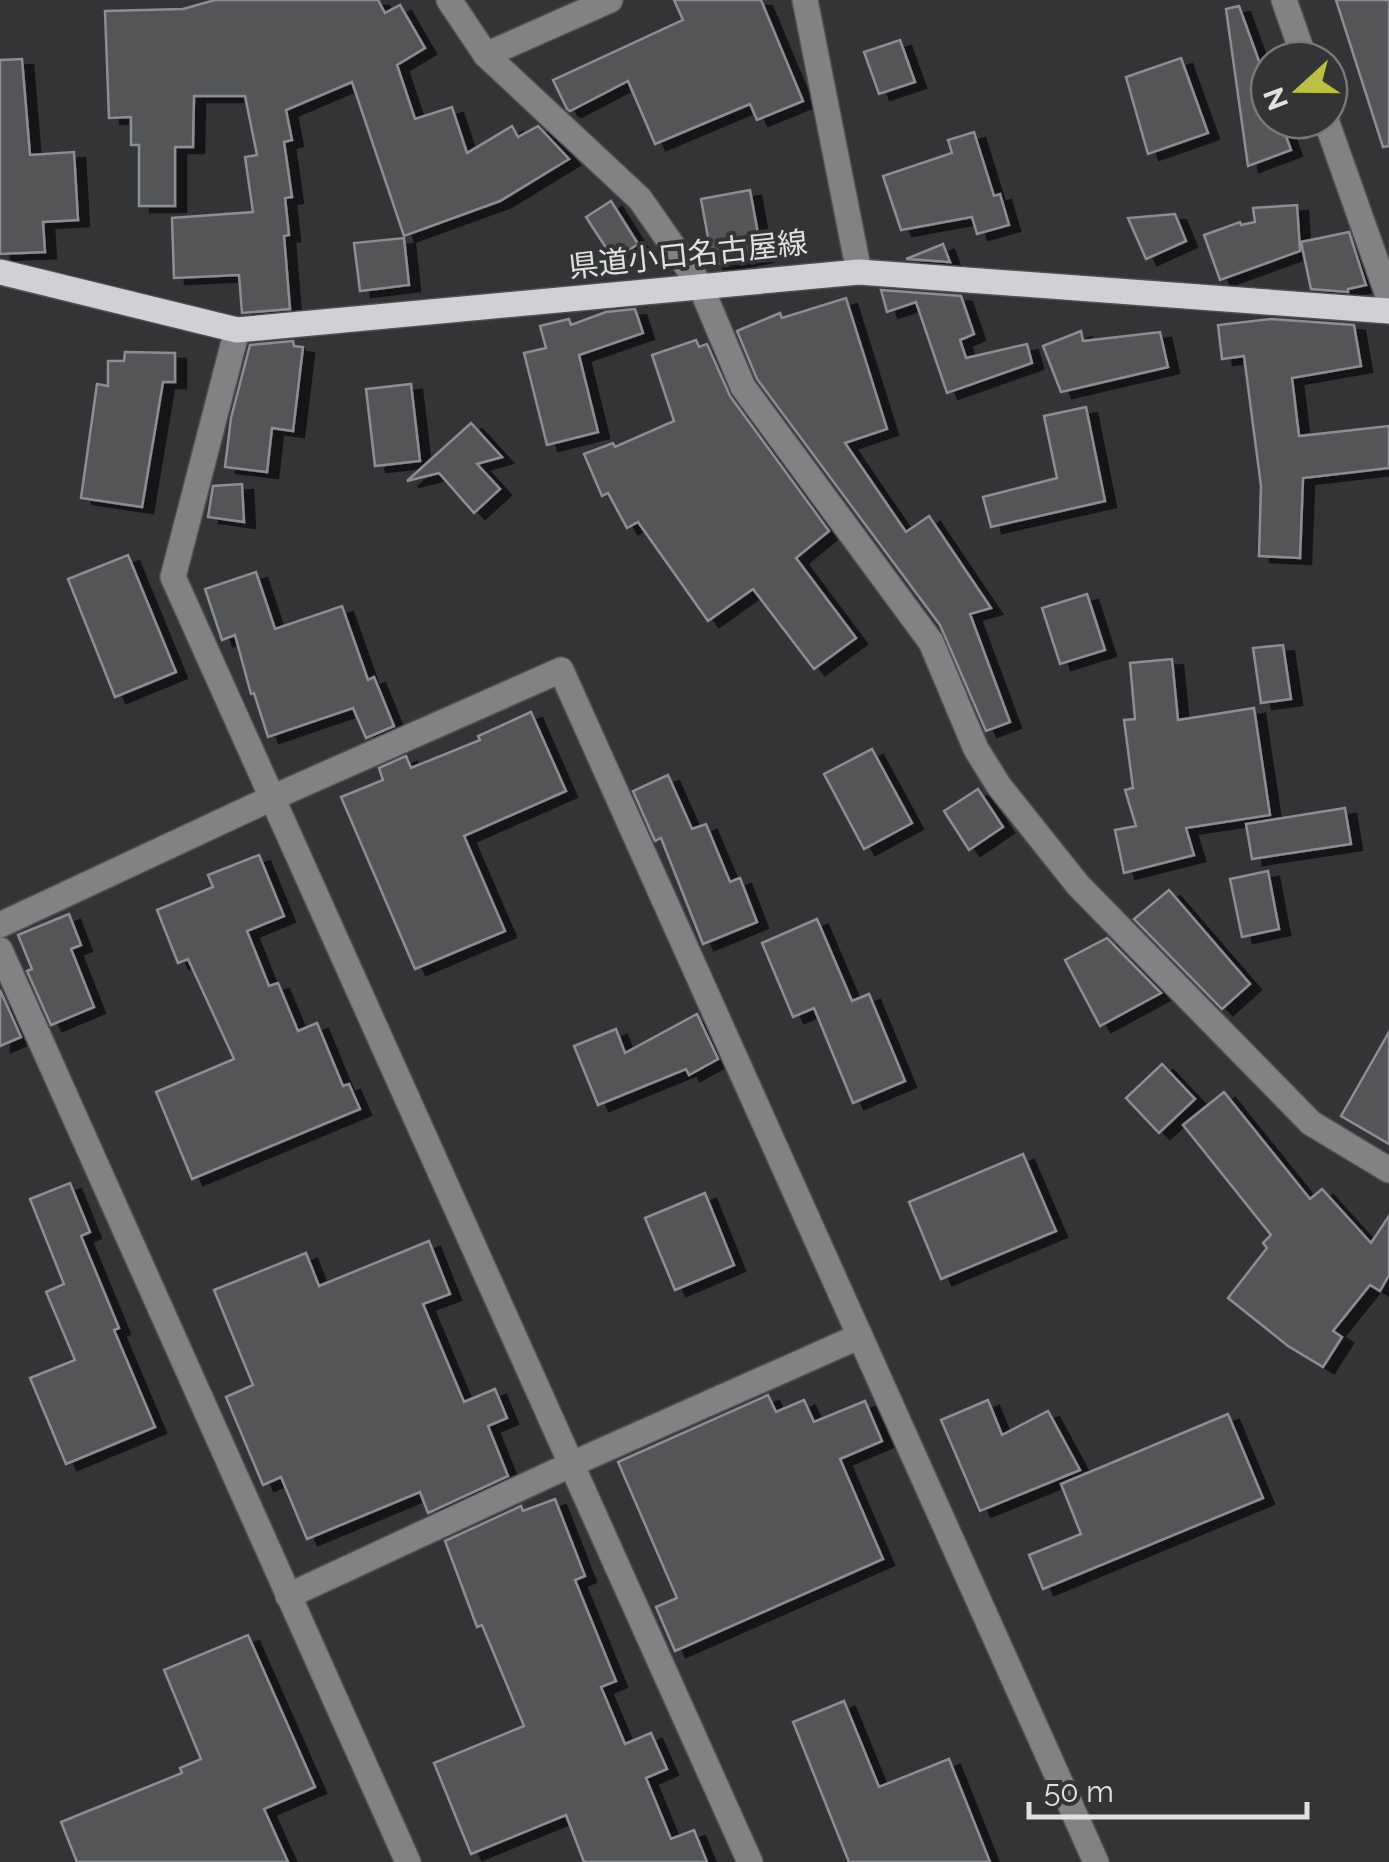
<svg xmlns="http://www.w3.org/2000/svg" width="1389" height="1862" font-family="Raleway,'Noto Sans JP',sans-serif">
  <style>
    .building { fill: #525457; stroke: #8c8e91; stroke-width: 2.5; filter: url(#shadow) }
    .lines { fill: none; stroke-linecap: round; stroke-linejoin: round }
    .minor-casing { stroke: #4e5052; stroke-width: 28 }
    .major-casing { stroke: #4e5052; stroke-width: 28 }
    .minor { stroke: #818284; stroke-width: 25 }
    .major { stroke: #cfd1d4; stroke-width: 25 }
    .labels { text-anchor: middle; stroke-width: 8; stroke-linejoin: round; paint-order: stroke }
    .street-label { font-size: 30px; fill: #dfe1e2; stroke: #323436 }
  </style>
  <defs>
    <filter id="shadow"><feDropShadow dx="11" dy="6" stdDeviation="0" flood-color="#0009"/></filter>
  </defs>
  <rect width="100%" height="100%" fill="#323436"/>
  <g class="building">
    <polygon points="215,0 378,0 385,13 400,5 425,48 397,65 415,119 452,107 467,153 512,126 518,137 538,126 569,159 500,201 404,236 352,82 286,110 292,140 284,142 292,197 285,198 289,235 284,236 290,309 242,313 239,275 174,278 172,218 253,212 245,157 257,155 245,96 194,96 193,147 175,147 175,206 139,206 139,145 131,145 131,117 109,118 105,11 183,9"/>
    <polygon points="674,0 761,0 803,101 757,120 750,104 655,144 628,81 570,111 567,109 553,80 683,20"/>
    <polygon points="1336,0 1389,0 1389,146 1383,147"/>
    <polygon points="1239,6 1269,89 1269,120 1280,120 1291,150 1248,166 1226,9"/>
    <polygon points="900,40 915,82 879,94 864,52"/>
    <polygon points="1181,58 1208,133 1148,154 1126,77"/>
    <polygon points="22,59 30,155 74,152 78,220 43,222 45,252 0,254 0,60"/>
    <polygon points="974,132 994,196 1000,194 1009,225 977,234 972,217 901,230 883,176 952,153 948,140"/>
    <polygon points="750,190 762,256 713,265 701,199"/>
    <polygon points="611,201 638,244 614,260 586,217"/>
    <polygon points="1297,205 1300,251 1220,280 1204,235 1240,222 1241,225 1255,222 1253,208"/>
    <polygon points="1175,214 1186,241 1146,259 1128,218"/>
    <polygon points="1349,232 1366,285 1348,289 1348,292 1311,289 1301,242"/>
    <polygon points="404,238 409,285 360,291 354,243"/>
    <polygon points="943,244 950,262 906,259"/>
    <polygon points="881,290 961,296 974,334 960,340 966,358 1027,344 1032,363 947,393 916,302 887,312"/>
    <polygon points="846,298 887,429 845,443 906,532 929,516 991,608 970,614 1010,722 986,731 940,625 757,379 737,331 780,313 782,318"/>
    <polygon points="635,309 643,333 579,355 598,432 547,445 524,353 546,348 540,326 569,319 571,325 606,312"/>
    <polygon points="1271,319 1354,325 1361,366 1292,378 1299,436 1389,426 1389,468 1303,478 1300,558 1259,556 1261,486 1244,356 1222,359 1218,325"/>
    <polygon points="1081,331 1083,341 1160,332 1168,367 1061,392 1043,346"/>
    <polygon points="696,340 699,347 707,344 730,396 829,531 796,558 856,638 814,669 753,589 708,621 638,522 627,528 608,493 602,496 584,454 613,443 615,447 674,421 652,355"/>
    <polygon points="293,341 294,346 303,347 293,431 272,428 267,472 225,467 231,418 250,345"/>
    <polygon points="125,352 175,353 175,382 163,382 142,507 81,498 97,384 108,386 108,361 124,361"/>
    <polygon points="411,384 420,461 375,466 366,389"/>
    <polygon points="1086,407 1105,501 991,527 983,497 1057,478 1044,416"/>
    <polygon points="471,423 502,457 477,464 500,489 474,513 439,473 407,481"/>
    <polygon points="242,484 244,522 208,517 213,486"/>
    <polygon points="128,555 176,672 115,697 68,579"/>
    <polygon points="256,572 275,629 342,606 368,680 374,677 394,726 366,738 353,708 268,737 254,693 251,694 235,635 222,640 205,589"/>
    <polygon points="1087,594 1105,650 1060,664 1042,608"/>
    <polygon points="1283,645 1291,699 1261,703 1253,648"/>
    <polygon points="1172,659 1178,720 1254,708 1270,815 1186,828 1194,855 1124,873 1115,830 1136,826 1125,790 1133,788 1124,720 1135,719 1130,663"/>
    <polygon points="531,712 566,791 464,836 505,931 415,969 341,797 383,780 379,768 406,756 411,768 480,740 478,736"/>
    <polygon points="872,749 912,823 864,849 824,774"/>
    <polygon points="668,775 692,829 706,824 730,882 740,878 757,922 703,944 661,838 655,841 633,791"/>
    <polygon points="978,789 1003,827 969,850 944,811"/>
    <polygon points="1345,808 1351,844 1252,859 1246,824"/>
    <polygon points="259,855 284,916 247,931 269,986 278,983 298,1031 317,1023 343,1086 349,1084 360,1109 192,1179 156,1092 234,1059 188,959 178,963 157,910 213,887 208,875"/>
    <polygon points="1268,871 1279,929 1242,937 1230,879"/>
    <polygon points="1169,890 1250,984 1222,1009 1134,919"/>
    <polygon points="69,914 81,945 71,949 94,1007 51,1025 27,971 32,969 18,935"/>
    <polygon points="817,919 852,1001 869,994 905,1081 853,1103 814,1008 793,1017 762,943"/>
    <polygon points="1107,938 1161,993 1100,1026 1065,960"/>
    <polygon points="0,990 21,1037 0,1046"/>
    <polygon points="697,1014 718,1059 689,1075 686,1069 598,1105 574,1046 616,1029 625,1053"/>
    <polygon points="1389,1032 1389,1144 1341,1116"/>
    <polygon points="1162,1064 1195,1099 1159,1133 1126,1098"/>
    <polygon points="1224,1092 1310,1199 1322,1189 1371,1243 1389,1216 1389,1275 1380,1291 1370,1285 1333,1331 1342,1337 1323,1367 1288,1346 1228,1298 1267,1248 1263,1243 1271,1235 1183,1125"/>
    <polygon points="1023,1154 1056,1231 941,1279 909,1202"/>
    <polygon points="70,1183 90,1232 81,1236 119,1328 114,1330 155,1427 66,1464 30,1378 75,1360 46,1292 64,1284 30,1199"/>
    <polygon points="705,1193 734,1265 675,1290 645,1218"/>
    <polygon points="429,1241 450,1294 423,1304 464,1402 495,1389 507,1418 488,1426 508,1476 428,1513 420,1492 307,1539 281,1477 263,1485 226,1397 253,1385 214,1290 306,1253 319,1286"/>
    <polygon points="768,1395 776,1412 804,1400 814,1422 865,1401 882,1441 840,1459 883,1559 675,1651 656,1607 677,1598 618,1462"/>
    <polygon points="988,1400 1002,1435 1048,1411 1080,1470 980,1511 941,1420"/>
    <polygon points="1228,1414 1263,1498 1043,1589 1029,1555 1081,1534 1061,1484"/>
    <polygon points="555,1499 585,1576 575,1580 616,1681 601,1687 625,1744 651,1733 667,1769 646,1778 671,1839 694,1830 707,1862 584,1862 566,1815 471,1854 434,1763 524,1726 482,1625 477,1627 445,1541 521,1506 523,1511"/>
    <polygon points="248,1635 315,1787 264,1809 288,1862 77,1862 61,1822 182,1773 180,1768 201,1759 164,1670"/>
    <polygon points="844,1701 879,1787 949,1759 990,1862 849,1862 793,1722"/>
  </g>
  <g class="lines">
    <g class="minor-casing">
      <g id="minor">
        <polyline points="449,0 486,55 640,199 700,285 743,387 931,642 976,749 999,786 1078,885 1311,1123 1389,1170"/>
        <polyline points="805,0 859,272"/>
        <polyline points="1284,0 1305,60"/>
        <polyline points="486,55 610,0"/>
        <polyline points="1326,120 1389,298"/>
        <polyline points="237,330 173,577 750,1862"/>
        <polyline points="0,925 274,797 561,670 1096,1862"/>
        <polyline points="0,950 408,1862"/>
        <polyline points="288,1596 572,1464 860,1336"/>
      </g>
    </g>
    <g class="major-casing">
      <polyline id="major" points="0,272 237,330 859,272 1389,311"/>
    </g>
    <use href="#minor" class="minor"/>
    <use href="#major" class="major"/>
  </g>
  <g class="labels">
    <g class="street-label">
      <text transform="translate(688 255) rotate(-6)" y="10">県道小口名古屋線</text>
    </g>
  </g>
  <g transform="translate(1299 90) rotate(249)"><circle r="48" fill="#323436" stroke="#77797b" stroke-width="2.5"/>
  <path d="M0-8L18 38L0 25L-18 38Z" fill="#bbc044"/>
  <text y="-15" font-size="28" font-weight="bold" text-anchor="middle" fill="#dfe1e2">N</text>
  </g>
  <path d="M1029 1802v15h278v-15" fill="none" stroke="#dfe1e2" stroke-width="5"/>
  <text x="1044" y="1802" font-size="30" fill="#dfe1e2" stroke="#323436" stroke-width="8" paint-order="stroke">50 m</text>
</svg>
